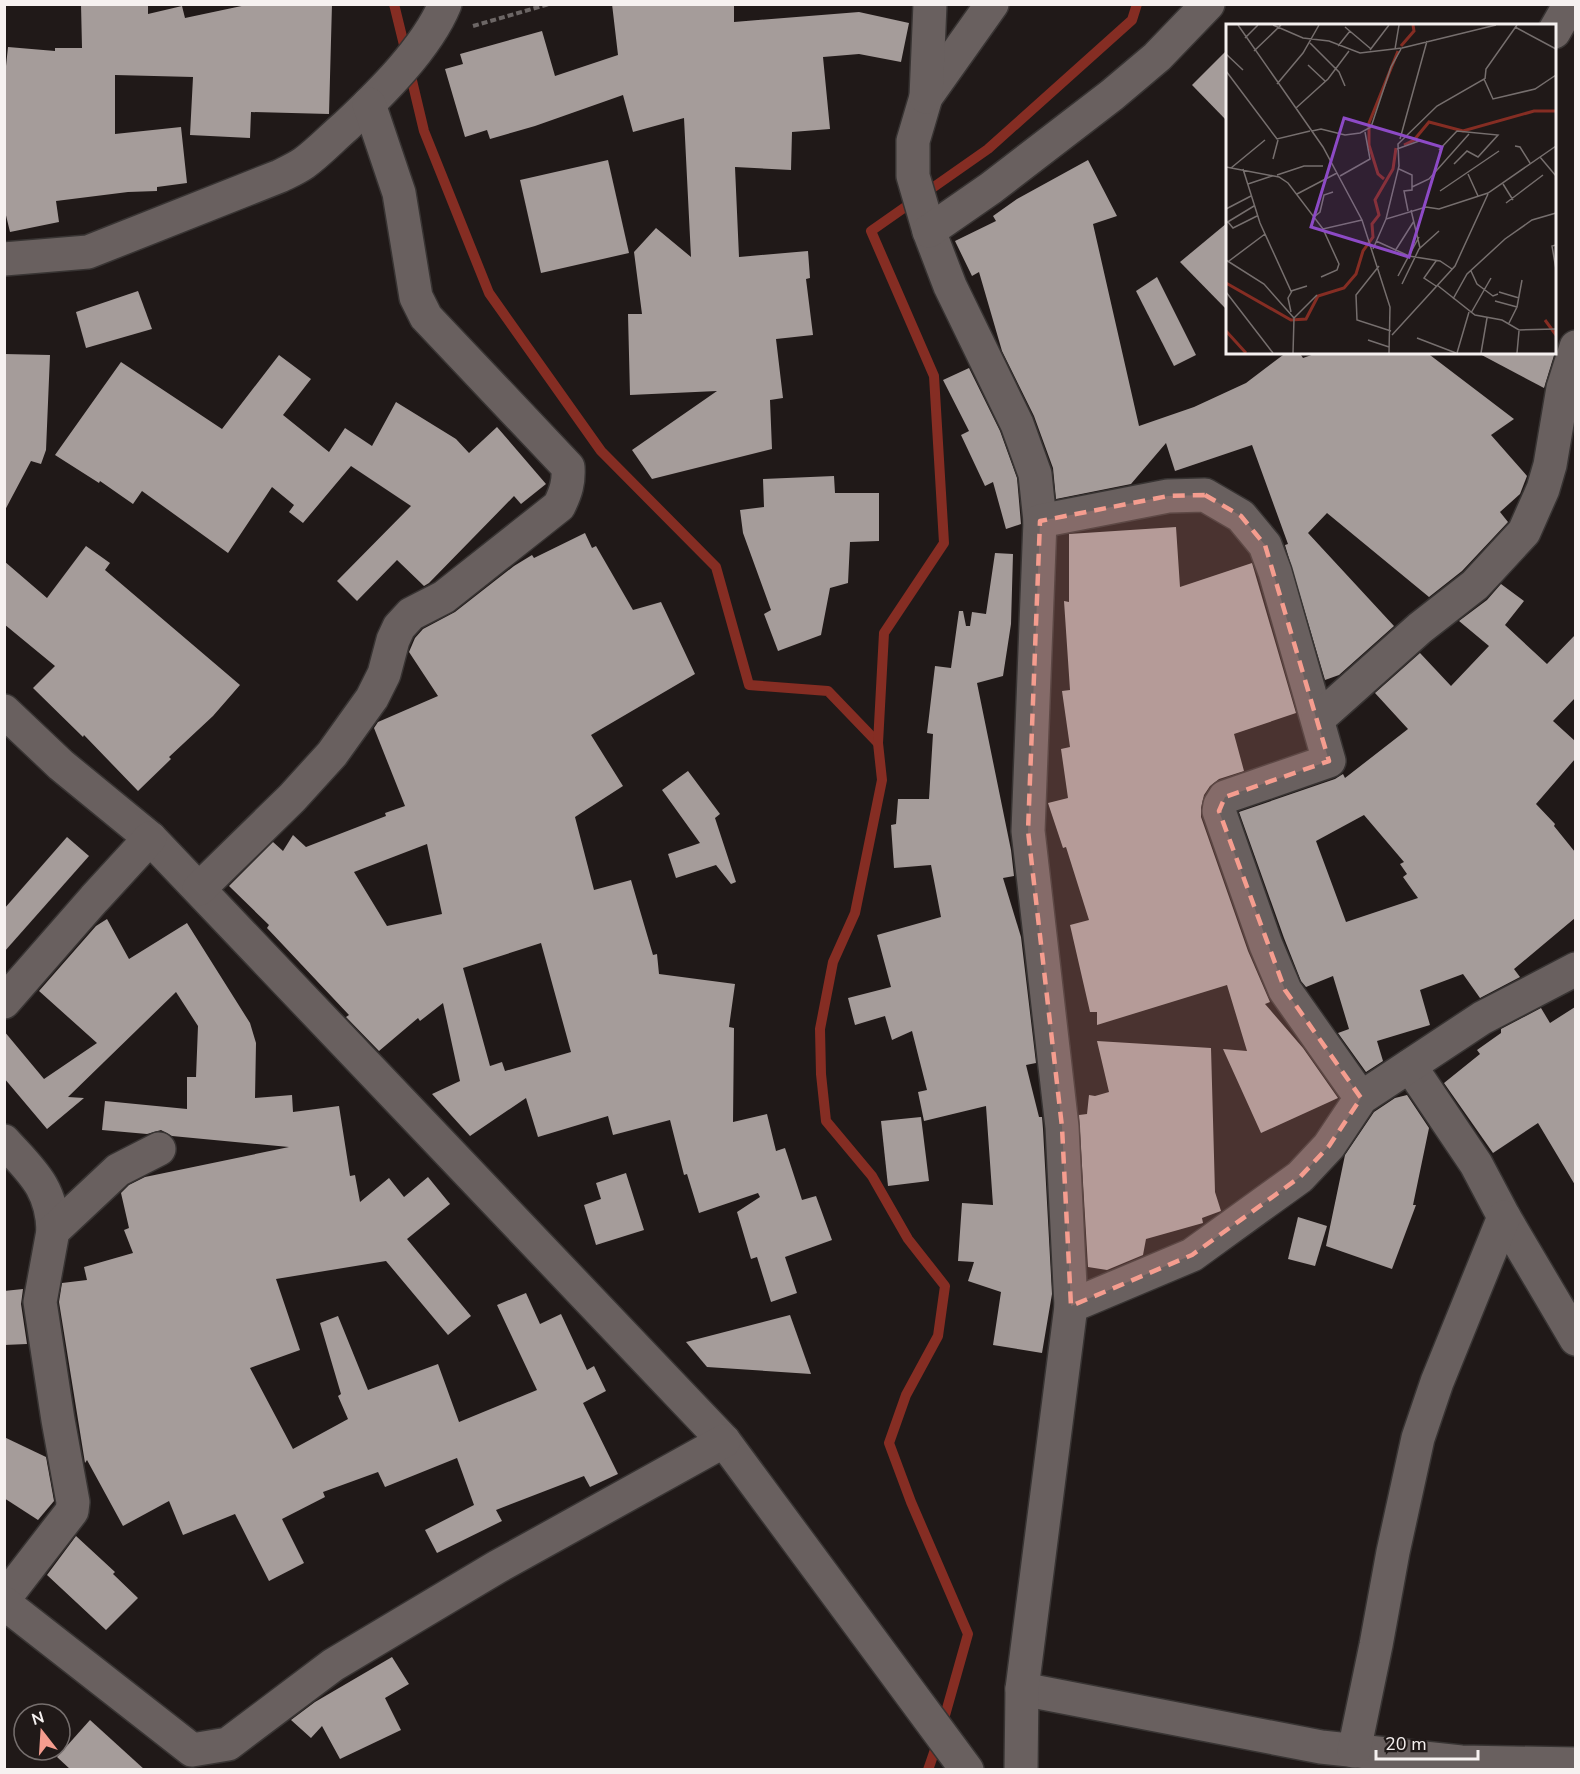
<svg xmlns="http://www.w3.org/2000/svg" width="1580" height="1774" font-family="'Nunito Sans',sans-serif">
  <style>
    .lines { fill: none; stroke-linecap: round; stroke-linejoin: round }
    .stream { stroke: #852d23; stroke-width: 10 }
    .building { fill: #a59c9a; fill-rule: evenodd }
    .minor-casing { stroke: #383433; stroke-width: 36 }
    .path { stroke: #6c6665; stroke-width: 4; stroke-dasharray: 6 3; stroke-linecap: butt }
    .minor { stroke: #69605f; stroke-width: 33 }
    .marked { fill: #f59d8f; fill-opacity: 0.2; stroke: #f59d8f; stroke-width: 4.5; stroke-dasharray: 12 8; stroke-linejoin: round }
    .inset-river { fill: none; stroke: #852d23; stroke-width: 3 }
    .inset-road { fill: none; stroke: #766f6e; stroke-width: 1.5 }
    .view { fill: #8d4ac6; fill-opacity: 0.15; stroke: #8d4ac6; stroke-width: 3 }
    .inset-edge { fill: none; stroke: #f6f1f0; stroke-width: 3 }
  </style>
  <rect width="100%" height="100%" fill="#201918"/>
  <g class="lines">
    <g class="stream">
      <polyline points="394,4 406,53"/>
      <polyline points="409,68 424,131 489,293 601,451 716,567 749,685 828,691 878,743"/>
      <polyline points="942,1726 968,1634 911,1502 889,1443 906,1395 938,1336 945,1286 908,1239 872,1176 826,1121 821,1074 820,1029 833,962 855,913 882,780 878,743 884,633 944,543 934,376 871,231 988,149 1132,20 1137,4"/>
      <polyline points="928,1770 938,1741"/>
    </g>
  </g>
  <g class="building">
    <polygon points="81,4 148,4 148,14 182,6 185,18 251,4 332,4 329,114 251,112 250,138 190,135 193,77 115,75 115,134 181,127 187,183 157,187 157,191 128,192 56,201 59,222 10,232 4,207 4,85 8,47 55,51 55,48 82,48"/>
    <polygon points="612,4 734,4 734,22 859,12 909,23 901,62 859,54 823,57 830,129 792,132 791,170 735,167 739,257 808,251 810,278 806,279 813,335 776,339 783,398 770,400 772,449 652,479 632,450 717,391 630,395 628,314 642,314 634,252 656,228 691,257 684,118 633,132 623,95 535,126 490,139 487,130 465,137 445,69 463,64 460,54 542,31 555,76 618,55"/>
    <polygon points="1227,50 1227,121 1192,85"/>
    <polygon points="608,160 629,253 541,273 520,180"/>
    <polygon points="1088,160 1117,216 1093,224 1139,426 1194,407 1246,383 1287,352 1299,352 1303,358 1320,352 1426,352 1514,419 1491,435 1527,476 1520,494 1500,512 1508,522 1462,571 1429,597 1327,513 1308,533 1394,626 1339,675 1325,680 1285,545 1288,544 1252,445 1175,471 1166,443 1131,484 1056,499 1053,468 1034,416 1002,351 979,272 972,276 955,241 996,221 993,216 1017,199"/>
    <polygon points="1227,223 1227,310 1180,262"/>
    <polygon points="1157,277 1196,355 1174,366 1136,291"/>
    <polygon points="138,291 152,329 86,348 76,312"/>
    <polygon points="1476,352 1555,352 1544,388"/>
    <polygon points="4,354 50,355 46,450 41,464 31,461 4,512"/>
    <polygon points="279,355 311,379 283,415 329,452 345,428 372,446 396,402 456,439 469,453 497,427 546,484 521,504 514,496 429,583 424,586 397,560 357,601 337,581 411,506 351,466 303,523 289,512 294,505 272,487 228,553 142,491 133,504 100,481 99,483 55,455 121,362 222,429"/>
    <polygon points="969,368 1000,431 1017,478 1021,524 1006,529 993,482 985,486 961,435 969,431 943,380"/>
    <polygon points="834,476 835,493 879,493 879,541 850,542 848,583 830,588 821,635 778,651 764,614 771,610 743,533 740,510 764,507 763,479"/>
    <polygon points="1176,527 1180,587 1252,563 1296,713 1234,734 1244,771 1219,779 1210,786 1204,795 1201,808 1201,817 1248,951 1270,1002 1265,1004 1303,1048 1338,1098 1261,1133 1223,1049 1247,1051 1227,985 1097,1025 1097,1012 1090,1012 1070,925 1089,920 1066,847 1063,848 1048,803 1068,798 1061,749 1070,747 1062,691 1070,690 1064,601 1069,602 1069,534"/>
    <path d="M585,533L592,548L596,546L633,610L661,602L695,674L591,735L623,786L575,817L594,890L631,880L653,955L657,954L659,974L735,984L729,1027L734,1028L733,1122L767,1114L776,1151L785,1148L802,1200L816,1196L832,1240L785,1257L797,1293L771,1302L757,1257L751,1259L737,1212L760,1197L758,1193L699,1213L687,1174L684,1175L670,1120L613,1135L608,1116L538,1137L526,1098L470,1136L432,1094L460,1081L443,1003L420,1021L418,1018L379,1051L346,1017L349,1015L267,928L269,925L229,886L273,842L283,851L293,835L306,847L386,816L385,813L405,806L374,728L378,722L438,696L409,652L415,638L423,629L455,612L514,566L532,555L534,558ZM427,844L442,914L387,926L354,872ZM541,943L571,1052L505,1071L502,1062L490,1066L463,968Z"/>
    <polygon points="86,546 110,563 105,570 240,685 213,716 169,757 171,759 138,791 84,735 83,737 33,688 55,666 4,624 4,561 47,598"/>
    <polygon points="995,553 1013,554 1011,624 1003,676 977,683 1011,850 1014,876 1003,878 1021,937 1036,1063 1026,1065 1039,1117 1042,1117 1043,1129 1052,1294 1042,1353 993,1345 1001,1292 968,1281 974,1262 958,1261 962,1203 993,1205 986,1106 924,1121 918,1092 927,1090 912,1031 892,1040 885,1016 855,1025 848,998 891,987 877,935 941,917 931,865 894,868 891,825 896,824 898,799 929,799 933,734 927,733 935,666 951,668 959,611 963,611 966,626 970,626 972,612 986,614"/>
    <path d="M1501,584L1524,601L1505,625L1547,664L1575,635V698L1553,721L1575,741V759L1536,804L1555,824L1554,826L1575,852V918L1514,969L1520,977L1480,998L1463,974L1420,990L1430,1025L1377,1041L1383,1061L1366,1072L1338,1033L1349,1029L1333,976L1306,987L1301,981L1284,938L1239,812L1335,779L1343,774L1345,778L1408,729L1375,693L1420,653L1451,686L1489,646L1459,621L1487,600ZM1364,815L1404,862L1400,864L1407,874L1403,877L1418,898L1346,922L1316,841Z"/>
    <polygon points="688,771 720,814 715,818 736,882 731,884 716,865 676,878 668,854 700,843 662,790"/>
    <polygon points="67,837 89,856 4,952 4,909"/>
    <polygon points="107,919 129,959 187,923 250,1023 256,1043 255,1098 292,1095 293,1112 339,1106 350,1176 355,1175 360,1202 389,1178 404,1197 428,1177 450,1204 407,1239 471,1316 448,1335 386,1261 276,1279 300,1350 250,1368 293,1449 348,1419 338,1396 341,1394 320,1323 338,1316 368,1390 438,1364 459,1422 537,1390 497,1305 526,1293 540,1324 561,1314 587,1370 594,1366 606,1391 583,1403 618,1474 590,1487 584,1476 496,1510 502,1521 437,1553 425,1530 474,1505 457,1458 385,1487 378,1472 323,1492 325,1497 282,1519 304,1563 269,1581 235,1514 183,1535 169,1501 123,1526 87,1460 85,1463 59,1302 62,1283 87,1280 84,1267 133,1253 124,1230 129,1228 121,1193 129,1185 145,1177 289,1147 172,1136 161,1130 147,1134 102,1130 105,1101 187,1109 187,1077 196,1077 198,1026 176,992 68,1097 84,1098 47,1129 4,1078 4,1031 44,1079 97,1043 39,991 96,926"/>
    <polygon points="1575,1007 1575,1185 1538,1123 1493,1153 1444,1083 1480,1054 1477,1050 1501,1033 1501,1029 1541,1008 1550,1023"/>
    <polygon points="1097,1041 1211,1048 1215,1192 1221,1211 1202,1218 1203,1223 1146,1239 1143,1255 1107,1270 1088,1267 1079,1115 1087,1114 1089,1095 1095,1096 1109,1092"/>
    <polygon points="1407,1095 1429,1128 1413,1205 1416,1205 1392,1269 1326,1246 1345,1155 1374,1112 1395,1098"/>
    <polygon points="921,1117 929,1181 888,1186 881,1121"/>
    <polygon points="626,1173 644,1230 596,1245 584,1205 601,1199 596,1183"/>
    <polygon points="1298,1217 1327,1226 1315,1266 1288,1259"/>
    <polygon points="23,1289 21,1304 27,1344 4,1345 4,1291"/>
    <polygon points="790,1315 811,1374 707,1367 686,1342"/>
    <polygon points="4,1437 46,1457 54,1501 38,1520 4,1498"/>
    <polygon points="76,1536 115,1572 113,1574 138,1598 106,1630 47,1575"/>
    <polygon points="392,1657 409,1684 385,1698 401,1730 340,1759 322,1726 311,1738 291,1720 315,1702"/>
    <polygon points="90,1720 145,1770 71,1770 57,1757"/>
  </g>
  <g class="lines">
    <g class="minor-casing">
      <g id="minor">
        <polyline points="992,4 926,97 913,141 913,176 929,231 950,286 1017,424 1035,474 1040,521 1028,831 1062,1127 1071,1306"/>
        <polyline points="1554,32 1570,4"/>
        <polyline points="926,97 930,4"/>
        <polyline points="929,231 991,188 1112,95 1157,57 1208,4"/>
        <path d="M4,259L88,252L280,176C288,172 297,168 304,163C319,152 332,138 346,126C380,94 427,48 445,4"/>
        <polyline points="1040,521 1168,496 1205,495 1241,516 1265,545 1275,572 1329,761 1225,797 1220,805 1219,811 1266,945 1285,990 1361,1098"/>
        <polyline points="4,711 61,765 150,838 724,1441 967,1770"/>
        <polyline points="1318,719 1420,628 1475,585 1524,532 1543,489 1550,465 1563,388 1576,347"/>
        <path d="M199,889L292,798L332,754L372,698L384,674L393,640L399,627L411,614L444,597L559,506C566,492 569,482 568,467L426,317L416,297L399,193L369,104"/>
        <polyline points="4,1002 94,899 150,838"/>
        <polyline points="1410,1066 1476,1164 1504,1217 1576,1339"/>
        <path d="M4,1141C31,1171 52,1187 53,1231"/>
        <polyline points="4,1599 72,1511 73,1502 58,1420 40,1302 53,1231 118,1170 159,1149"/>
        <polyline points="4,1603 192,1750 228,1744 333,1665 497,1567 724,1441"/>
        <polyline points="1022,1689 1321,1747 1461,1762 1576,1764"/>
        <polyline points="1354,1751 1376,1645 1393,1552 1418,1438 1437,1382 1504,1217"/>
        <polyline points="1021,1770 1022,1689 1071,1306 1192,1255 1300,1177 1329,1146 1361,1098 1482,1018 1576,969"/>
      </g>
    </g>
    <polyline class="path" points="473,26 549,4"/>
    <use href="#minor" class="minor"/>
  </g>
  <path class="marked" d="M1205,495L1241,516L1265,545L1329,761L1225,797L1219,811L1285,990L1361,1098L1329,1146L1300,1177L1192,1255L1071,1306L1062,1127L1028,831L1040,521L1168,496Z"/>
  <g transform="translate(1226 24)">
    <rect width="330" height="330" fill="#201918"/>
    <path class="inset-river" d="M175,22L188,7L187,1M178,121L188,116L203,98L237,107L308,87H330M158,155L152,150L143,121V99L172,27M0,259L65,296L80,295L92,272L118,264L130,250L137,227L147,213L146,200L153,191L149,176L167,145L170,124M319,296L330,311M0,307L20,329"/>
    <path class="inset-road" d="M12,1L97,123L136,196L164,283L163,329M47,1L77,14L103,17L134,29L176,24L270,1M119,3L145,25M289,3L330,25M19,14L32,1M84,19L113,48L119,62M112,22L124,7M169,25L173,1M144,26L163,1M28,27L55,1M0,30L17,46M82,41L99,57M0,47L51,115L84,107M259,55L260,45L291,1M51,60L77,29L93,1M70,84L102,55L123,27M86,107L95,105L119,111L134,109L145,103L165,43L175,25M174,115L201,17M289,122L294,123L304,139M171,125L193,117M213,126L231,107L272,111L252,133L241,127L228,140M314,133L330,152M47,135L52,116M0,143L53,153L62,159L97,205L136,196M5,144L39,116M17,145L34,199L65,267L81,262M173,145L186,151V166L178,167L182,187M242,150L252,172M51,151L78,142H97M114,152L144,135L139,108M22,160L46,152M277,160L287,176M186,163L203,155L243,110M214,167L273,127M71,170L111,149M280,179L317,151M0,185L25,172M185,186L194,224M88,193L94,188L98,171L107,168M160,195L173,142L172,120L211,82L258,55L267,75L309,65L330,51M2,198L7,204L31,192M0,199L28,182M150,217L183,232L214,237L226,245M330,221L326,222L330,245M147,225L160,195L200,183L213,185L262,169L330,122M169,227L188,197M0,236L38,260L68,294L67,329M3,237L39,210M153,242L130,271L131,296L165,307M245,247L251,260L267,272L272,270M172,252L193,213M95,253L111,246L113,240L97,205M176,260L193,225L213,207M211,261L249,291L276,296L293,306L330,305M210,262L198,254L210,237M0,268L47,329M273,268L293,274M227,275L241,250L279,215L306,196L330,189M269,277L291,283M65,288L62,274L66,267M245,289L265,254M68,294L91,271M283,299L291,283L296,256M166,311L229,242L262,170M191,314L230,329M142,316L163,323M231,329L243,288M255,329L261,294M291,329L293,307"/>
    <path class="view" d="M118,94L216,123L183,233L85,203Z"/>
    <rect width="330" height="330" class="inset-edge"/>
  </g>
  <rect width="1580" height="1774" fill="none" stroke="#f6f1f0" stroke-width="12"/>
  <g transform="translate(42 1732) rotate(343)"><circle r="28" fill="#201918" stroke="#766f6e" stroke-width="1.5"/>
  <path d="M0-4.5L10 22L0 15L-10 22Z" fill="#f59d8f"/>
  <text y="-9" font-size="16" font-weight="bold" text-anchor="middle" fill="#f6f1f0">N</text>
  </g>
  <path d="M1376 1750v9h102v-9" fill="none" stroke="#f6f1f0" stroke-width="3"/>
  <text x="1385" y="1750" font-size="18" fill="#f6f1f0" stroke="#201918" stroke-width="4.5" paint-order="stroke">20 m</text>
</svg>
